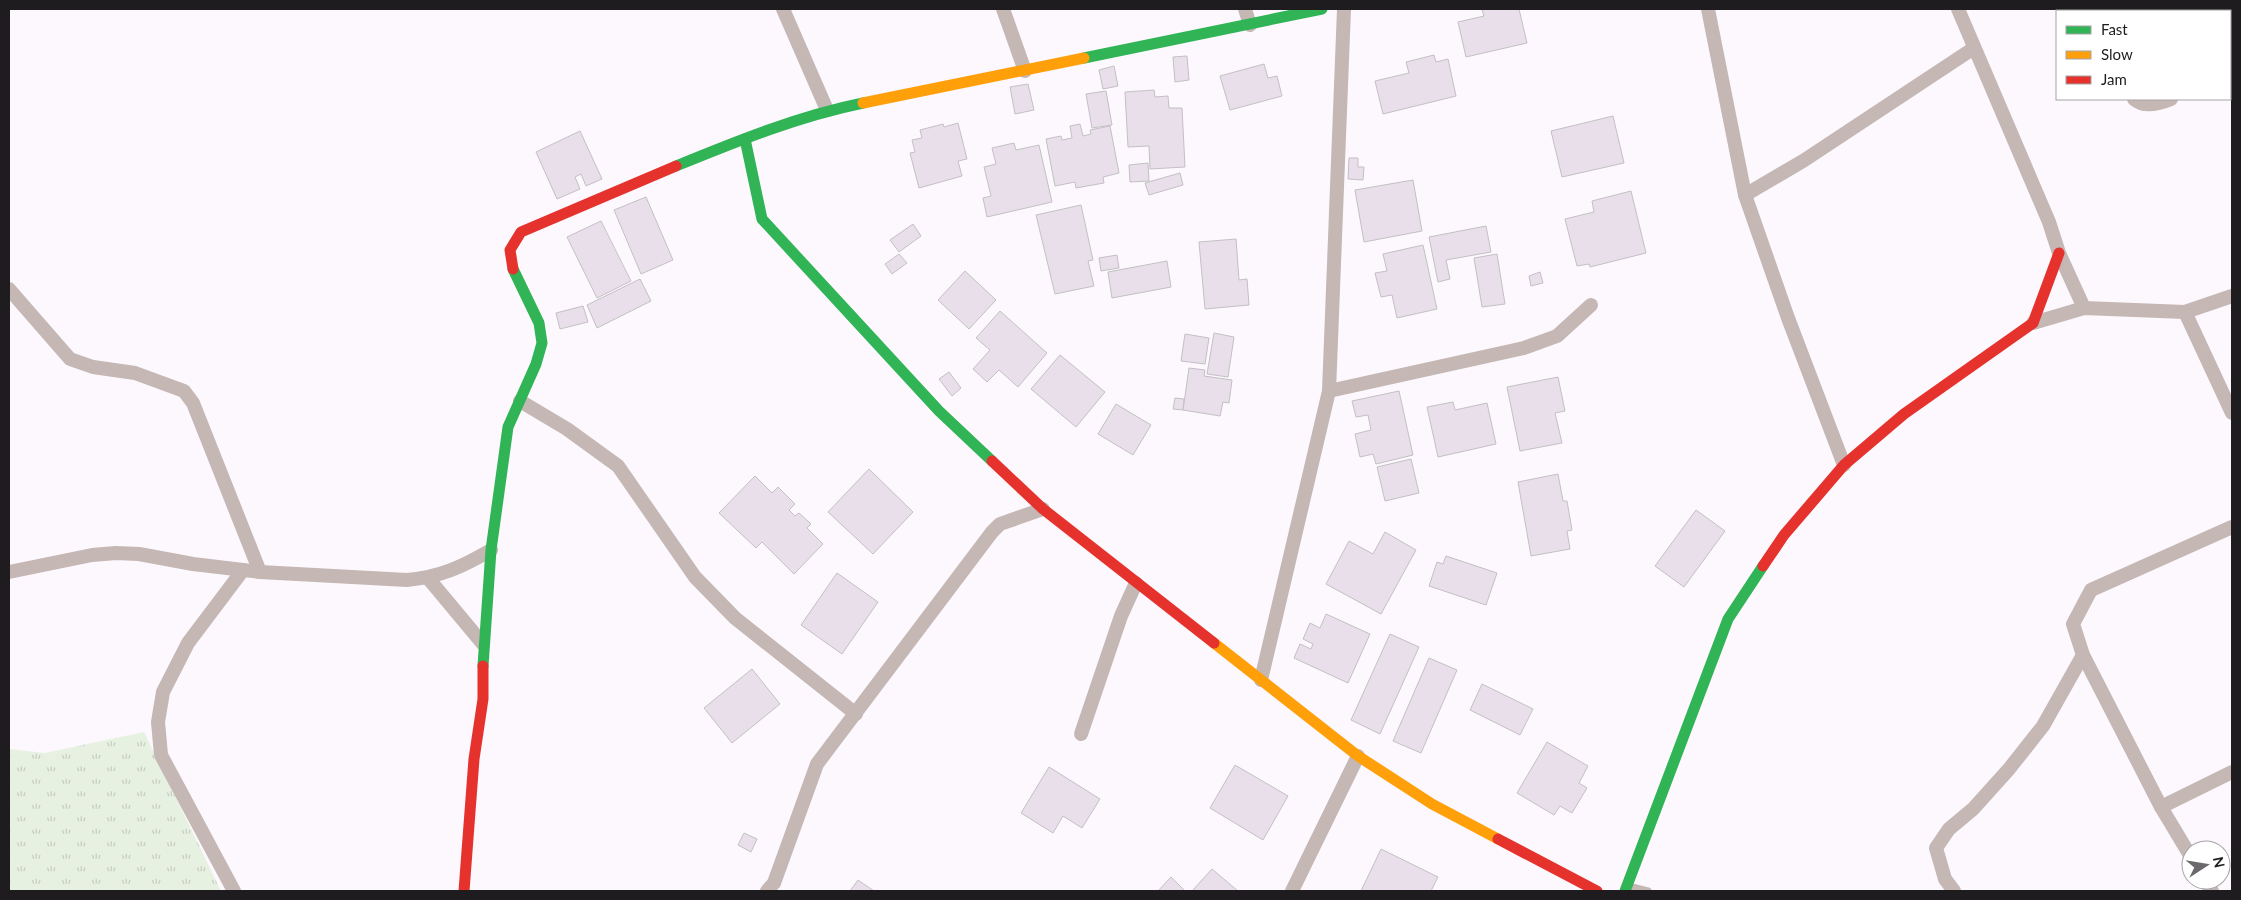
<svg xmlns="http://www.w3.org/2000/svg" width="2241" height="900" font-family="Lato,sans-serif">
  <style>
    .grass { fill: url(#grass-tufts) }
    .building { fill: #e8dfea; stroke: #c3c0c4 }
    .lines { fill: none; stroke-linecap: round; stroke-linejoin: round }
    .lane { stroke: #c4b7b4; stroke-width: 7 }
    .street { stroke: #c4b7b4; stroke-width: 14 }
    .fast { stroke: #30b455; stroke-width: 11 }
    .slow { stroke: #ff9f0a; stroke-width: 11 }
    .jam { stroke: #e5322d; stroke-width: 11 }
  </style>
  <defs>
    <pattern id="grass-tufts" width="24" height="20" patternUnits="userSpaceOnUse" patternTransform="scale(1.25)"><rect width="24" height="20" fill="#e7f1e2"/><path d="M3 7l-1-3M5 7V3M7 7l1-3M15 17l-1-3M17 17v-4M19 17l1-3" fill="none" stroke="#c6cec2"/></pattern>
  </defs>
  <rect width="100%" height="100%" fill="#fcf8fd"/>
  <polygon class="grass" points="144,732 221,891 9,891 9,749 45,753"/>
  <g class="building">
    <polygon points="1519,9 1527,43 1466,57 1458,22 1484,16 1482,10 1486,9"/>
    <polygon points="1434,55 1436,62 1448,59 1456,96 1383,114 1375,81 1409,73 1406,62"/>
    <polygon points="1187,56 1189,80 1175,82 1173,57"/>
    <polygon points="1264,64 1268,78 1277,76 1282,96 1230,110 1220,76"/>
    <polygon points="1114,66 1118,86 1103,89 1099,70"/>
    <polygon points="1028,84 1034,110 1015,114 1010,87"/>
    <polygon points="1154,90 1155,97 1168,96 1169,108 1182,108 1185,167 1150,169 1149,146 1128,147 1125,92"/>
    <polygon points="1106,91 1112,125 1092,128 1086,94"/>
    <polygon points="1613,116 1624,163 1562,177 1551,131"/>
    <polygon points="958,123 967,159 958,161 962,176 919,188 910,153 915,152 912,140 922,138 920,130 943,124 944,127"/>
    <polygon points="1080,124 1083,136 1091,134 1090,130 1110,126 1119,173 1103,177 1104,183 1076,188 1075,182 1055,186 1046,139 1061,136 1062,140 1072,138 1070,126"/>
    <polygon points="580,131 602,179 586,186 581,174 575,177 580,189 557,199 536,152"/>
    <polygon points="1014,143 1016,150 1039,145 1052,202 987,217 983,198 991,196 984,167 996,164 992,148"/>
    <polygon points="1349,158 1358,158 1358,167 1364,167 1363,180 1348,179"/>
    <polygon points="1148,163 1149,181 1130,182 1129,165"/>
    <polygon points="1180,173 1183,185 1149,195 1145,183"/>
    <polygon points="1413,180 1422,231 1364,242 1355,190"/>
    <polygon points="1631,191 1646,253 1590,267 1589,264 1577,266 1565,219 1594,212 1592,201"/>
    <polygon points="646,197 673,260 641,274 614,210"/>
    <polygon points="1081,205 1093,260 1088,261 1094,286 1055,294 1036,215"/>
    <polygon points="601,221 631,281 597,298 567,237"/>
    <polygon points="913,224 921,236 899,252 890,240"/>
    <polygon points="1486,226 1491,252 1446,260 1450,279 1438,282 1429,237"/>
    <polygon points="1236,239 1239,280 1247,279 1249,305 1205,309 1199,242"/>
    <polygon points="1423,245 1437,309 1397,318 1392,295 1381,297 1375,273 1387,271 1383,254"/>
    <polygon points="899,254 907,263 892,274 885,264"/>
    <polygon points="1497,254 1505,304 1482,307 1474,258"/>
    <polygon points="1117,255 1119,268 1101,271 1099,258"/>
    <polygon points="1167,261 1171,287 1112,298 1108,272"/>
    <polygon points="965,271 996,300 969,329 938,300"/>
    <polygon points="1540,272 1543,283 1531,286 1529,276"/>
    <polygon points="640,279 651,301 597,328 587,305"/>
    <polygon points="583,306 588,322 560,329 556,313"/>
    <polygon points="1000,311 1047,353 1018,387 999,370 987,382 973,369 990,350 976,338"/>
    <polygon points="1214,333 1234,337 1228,377 1207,374"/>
    <polygon points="1185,334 1209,338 1205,364 1181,361"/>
    <polygon points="1060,355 1105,392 1076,427 1031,389"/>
    <polygon points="1189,368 1205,370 1204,376 1232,380 1229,403 1223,402 1220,416 1183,410"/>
    <polygon points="949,372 961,388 952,396 939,379"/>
    <polygon points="1558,377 1565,411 1555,413 1562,443 1520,451 1507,387"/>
    <polygon points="1399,391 1413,455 1376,464 1373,454 1360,457 1355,434 1371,430 1368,415 1356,417 1352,401"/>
    <polygon points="1175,398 1184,399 1183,410 1173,409"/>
    <polygon points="1453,402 1455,410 1487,403 1496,444 1438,457 1427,407"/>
    <polygon points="1116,404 1151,425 1133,455 1098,434"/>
    <polygon points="1411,459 1419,493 1385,501 1377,467"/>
    <polygon points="869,469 913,512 873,554 828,512"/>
    <polygon points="1558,474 1563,501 1567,501 1572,530 1567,531 1570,549 1531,556 1518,482"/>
    <polygon points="755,476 772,493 778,487 795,504 789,510 795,516 799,513 811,524 807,528 823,544 794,574 762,542 756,548 719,513"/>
    <polygon points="1696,510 1725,531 1684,587 1655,566"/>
    <polygon points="1385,532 1416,550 1381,614 1326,584 1349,541 1373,554"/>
    <polygon points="1446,556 1497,573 1486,605 1429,586 1437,562 1443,564"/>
    <polygon points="837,573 878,602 842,654 801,625"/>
    <polygon points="1326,614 1370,634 1348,683 1294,658 1300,644 1311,649 1313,644 1303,639 1310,623 1320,628"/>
    <polygon points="1390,634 1419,647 1380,734 1351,720"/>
    <polygon points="1429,658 1457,670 1421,753 1393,741"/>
    <polygon points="752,669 780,704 732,743 704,708"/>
    <polygon points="1482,684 1533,709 1520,735 1470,710"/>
    <polygon points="1547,742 1588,766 1579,783 1587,788 1572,813 1560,806 1554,815 1517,793"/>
    <polygon points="1235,765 1288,796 1263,840 1210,808"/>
    <polygon points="1049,767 1100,799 1082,828 1063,816 1053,833 1021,813"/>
    <polygon points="744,833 757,839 751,852 738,845"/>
    <polygon points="1381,849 1438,877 1431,891 1361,891"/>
    <polygon points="1212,869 1238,891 1192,891"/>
    <polygon points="1171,877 1185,891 1158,891"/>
    <polygon points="858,880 874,891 850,891"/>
  </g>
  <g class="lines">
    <polyline class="lane" points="1628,886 1648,891"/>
    <g class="street">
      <polyline points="783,9 827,110"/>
      <polyline points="1003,9 1025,71"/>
      <polyline points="1245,9 1250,25"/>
      <polyline points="1708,9 1745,195 1803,161 1974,48"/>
      <polyline points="1958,9 2049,222 2059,253 2084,308"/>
      <polyline points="2080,9 2081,11"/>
      <polyline points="2230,73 2232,72"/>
      <path d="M2134,99C2144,108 2159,104 2171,99"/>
      <polyline points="1745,195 1788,318 1844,465"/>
      <polyline points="9,289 70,359 93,367 135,373 184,391 193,403 260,572"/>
      <polyline points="2185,312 2232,413"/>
      <polyline points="2033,323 2084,308 2185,312 2232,296"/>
      <polyline points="1329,391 1524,348 1557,336 1591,305"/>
      <polyline points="520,401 567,429 618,466 695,577 735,618 856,714"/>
      <path d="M9,572L92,555L116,553L139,554L193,564L260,572L407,580C440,577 462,567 491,550"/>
      <polyline points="428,578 483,644"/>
      <polyline points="1261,680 1329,391 1344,9"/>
      <polyline points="1081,734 1121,616 1136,583"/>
      <polyline points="2161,807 2232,772"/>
      <polyline points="2191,857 2161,807 2083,655 2073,624 2091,590 2232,527"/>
      <polyline points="2205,880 2212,891"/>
      <polyline points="234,891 161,755 158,722 163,692 188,643 243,570"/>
      <polyline points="767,891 774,883 817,764 992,532 1000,524 1043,509"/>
      <polyline points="1292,891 1358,756"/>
      <polyline points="1954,891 1945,879 1936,848 1949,829 1973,809 2009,769 2043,726 2083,655"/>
    </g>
    <g class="fast">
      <polyline points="1084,58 1322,9"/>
      <polyline points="745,139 762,219 939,411 992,461"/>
      <path d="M676,166C737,141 799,116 863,103"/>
      <polyline points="483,666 491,550 508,427 536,364 542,343 539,323 513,269"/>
      <polyline points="1625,891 1728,619 1763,566"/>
    </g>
    <g class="slow">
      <polyline points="863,103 1084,58"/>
      <polyline points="1214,643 1358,756 1432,804 1498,839"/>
    </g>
    <g class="jam">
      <polyline points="513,269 510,250 521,232 676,166"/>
      <polyline points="992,461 1043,509 1214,643"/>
      <polyline points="1763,566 1784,535 1844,465 1904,414 2033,323 2059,253"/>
      <polyline points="1498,839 1597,891"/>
      <polyline points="464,891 474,759 483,699 483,666"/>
    </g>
  </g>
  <rect width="2241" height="900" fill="none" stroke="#1f1c20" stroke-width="20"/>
  <rect x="2056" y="10" width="175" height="90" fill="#ffffff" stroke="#a5a4a6"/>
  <rect x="2066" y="26" width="25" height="8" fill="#30b455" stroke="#a5a4a6"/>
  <text x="2101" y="35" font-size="15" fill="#1f1c20">Fast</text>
  <rect x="2066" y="51" width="25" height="8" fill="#ff9f0a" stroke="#a5a4a6"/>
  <text x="2101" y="60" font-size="15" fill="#1f1c20">Slow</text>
  <rect x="2066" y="76" width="25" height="8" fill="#e5322d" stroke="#a5a4a6"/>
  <text x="2101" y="85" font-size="15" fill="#1f1c20">Jam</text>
  <g transform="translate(2206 865) rotate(78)"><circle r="24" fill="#ffffff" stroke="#a5a4a6"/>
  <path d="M0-4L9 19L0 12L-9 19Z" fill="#6c696d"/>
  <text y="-8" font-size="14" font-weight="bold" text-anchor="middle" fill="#1f1c20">N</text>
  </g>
</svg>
